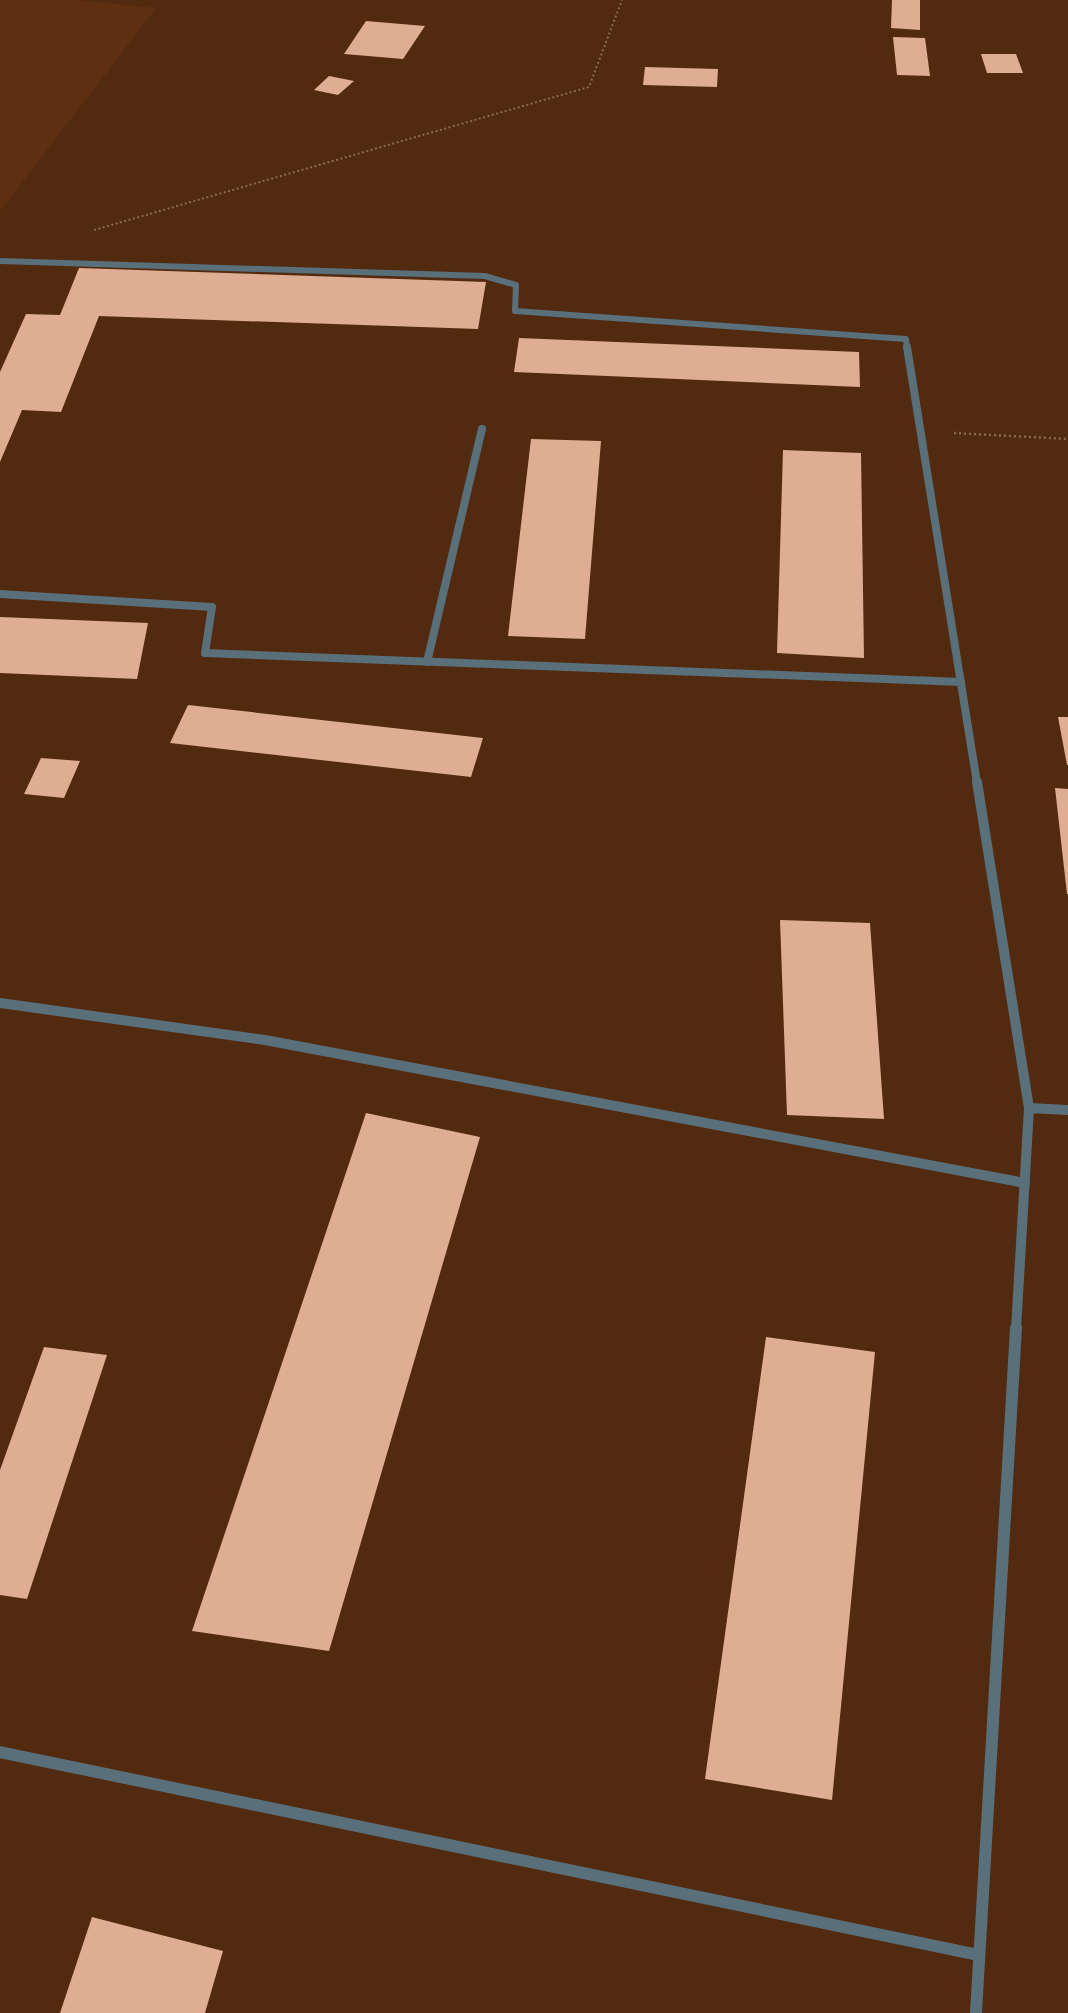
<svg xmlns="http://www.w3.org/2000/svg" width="1068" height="2013" font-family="Helvetica,sans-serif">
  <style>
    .built { fill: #5e3011 }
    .building { fill: #dfad91 }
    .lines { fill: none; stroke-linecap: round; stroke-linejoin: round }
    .path-far1 { stroke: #8b6853; stroke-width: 2; stroke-dasharray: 2 2.5; stroke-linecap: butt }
    .path { stroke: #8b6853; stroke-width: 2.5; stroke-dasharray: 2 3; stroke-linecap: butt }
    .lane-far3 { stroke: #596f7a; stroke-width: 6 }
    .lane-far2 { stroke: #596f7a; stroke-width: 8 }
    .lane-far1 { stroke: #596f7a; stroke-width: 10 }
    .lane { stroke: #596f7a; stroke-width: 12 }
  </style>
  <rect width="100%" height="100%" fill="#522a10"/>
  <polygon class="built" points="0,0 77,0 156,8 0,211"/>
  <g class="building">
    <polygon points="892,0 920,0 920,30 891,28"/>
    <polygon points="366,21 425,26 403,59 344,54"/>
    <polygon points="893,37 925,38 930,76 897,75"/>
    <polygon points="981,54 1016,54 1023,73 987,73"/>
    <polygon points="645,67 718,69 717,87 643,85"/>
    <polygon points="329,76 354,81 338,95 314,90"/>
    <polygon points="79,268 486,282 478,329 99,316 61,412 22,410 0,462 0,372 26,314 60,315"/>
    <polygon points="519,338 859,352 860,387 514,372"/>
    <polygon points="531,439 601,441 585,639 508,636"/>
    <polygon points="783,450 861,453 864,658 777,653"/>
    <polygon points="0,617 148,623 137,679 0,673"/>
    <polygon points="188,705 483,738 471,777 170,743"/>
    <polygon points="1058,717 1068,717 1068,765 1067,765"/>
    <polygon points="41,758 80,761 64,798 24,794"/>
    <polygon points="1055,788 1068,789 1068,894 1067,894"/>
    <polygon points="780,920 870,923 884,1119 787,1115"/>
    <polygon points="366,1113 480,1137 329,1651 192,1631"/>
    <polygon points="766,1337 875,1352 832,1800 705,1779"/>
    <polygon points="44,1347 107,1355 27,1599 0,1595 0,1470"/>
    <polygon points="92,1917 223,1951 205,2013 60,2013"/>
  </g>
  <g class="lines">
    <polyline class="path-far1" points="94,230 589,87 622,0"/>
    <polyline class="path" points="954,433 1068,439"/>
    <polyline class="lane-far3" points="0,261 485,276 516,285 515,311 906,339 907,348"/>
    <g class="lane-far2">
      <polyline points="907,347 977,783"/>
      <polyline points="0,594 212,607 205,653 961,682"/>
      <polyline points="427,662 482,429"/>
    </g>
    <g class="lane-far1">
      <polyline points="977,782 1029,1108"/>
      <polyline points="0,1003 265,1040 1025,1183"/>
      <polyline points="1016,1329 1029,1108 1068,1110"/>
    </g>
    <g class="lane">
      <polyline points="0,1752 979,1955"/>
      <polyline points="976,2013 1016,1328"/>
    </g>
  </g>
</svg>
